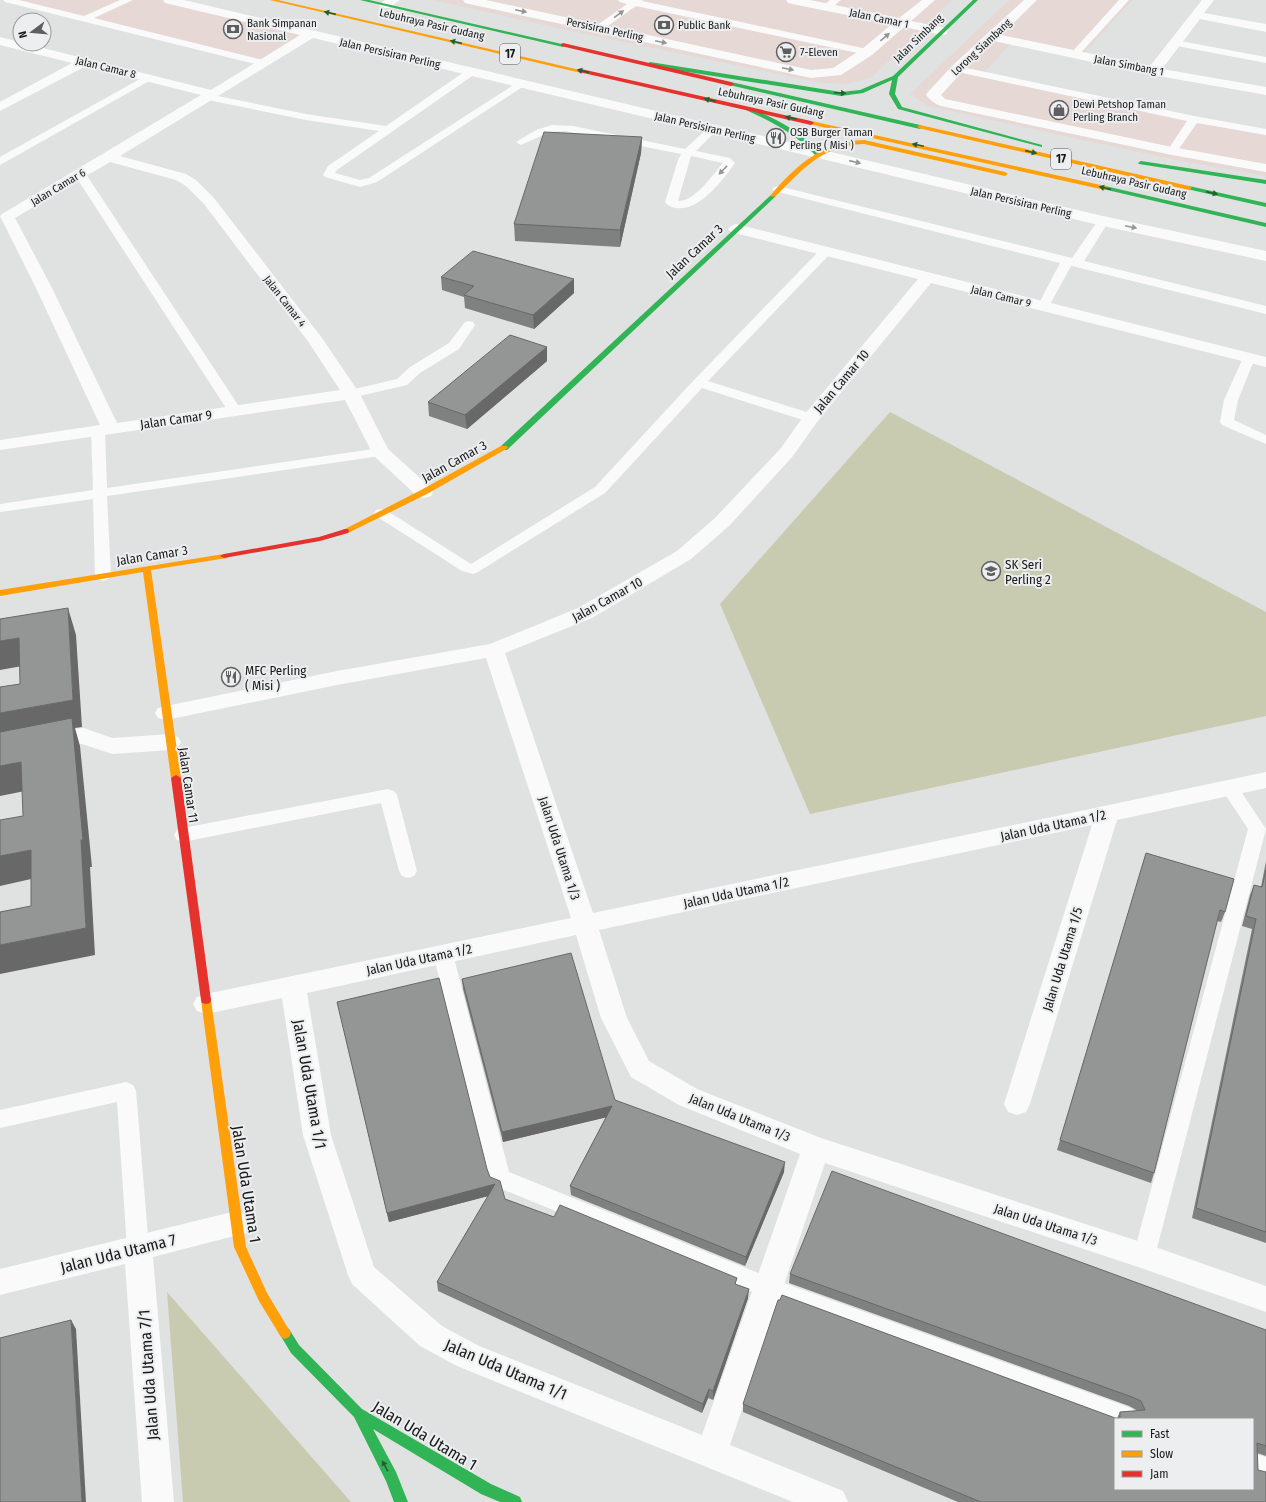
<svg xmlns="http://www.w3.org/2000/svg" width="1266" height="1502" font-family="'Fira Sans Condensed',sans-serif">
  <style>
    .commercial { fill: #e6d8d5 }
    .green { fill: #c8cbb0 }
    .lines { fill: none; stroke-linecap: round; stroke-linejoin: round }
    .lane { fill: #fafafa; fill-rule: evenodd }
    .street { fill: #fafafa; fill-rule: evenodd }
    .fast { fill: #30b455; fill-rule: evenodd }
    .slow { fill: #ff9f0a; fill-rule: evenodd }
    .jam { fill: #e5322d; fill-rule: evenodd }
    .wall { fill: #7f8080 }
    .shaded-wall { fill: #686868 }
    .building { fill: #949595; stroke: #686868; fill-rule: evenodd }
    .oneway { fill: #959595 }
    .oneway2 { fill: #235f35 }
    .labels { text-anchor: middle; stroke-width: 4; stroke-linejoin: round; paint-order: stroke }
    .far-street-label { font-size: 11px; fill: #19191a; stroke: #eceeef }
    .far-poi-label { font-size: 11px; fill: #19191a; stroke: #eceeef; text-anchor: start }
    .shield { fill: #eceeef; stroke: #58595a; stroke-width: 1 }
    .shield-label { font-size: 12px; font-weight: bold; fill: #19191a }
    .street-label { font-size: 13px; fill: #19191a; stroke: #eceeef }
    .poi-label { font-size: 13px; fill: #19191a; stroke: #eceeef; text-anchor: start }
    .near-street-label { font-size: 16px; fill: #19191a; stroke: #eceeef }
  </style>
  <rect width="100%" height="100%" fill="#e0e1e1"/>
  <g class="commercial">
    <polygon points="1,0 180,0 309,31 255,63"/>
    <polygon points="433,0 952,0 872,77 846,84 822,83 566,30"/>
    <polygon points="1009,0 1132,0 1084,53 1016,38 980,77 1266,136 1266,176 1171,159 928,106 910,94"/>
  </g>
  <g class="green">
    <polygon points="890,412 1266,612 1266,716 810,814 720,604"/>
    <polygon points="167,1292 351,1502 183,1502"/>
  </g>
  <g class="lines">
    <g class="lane">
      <polygon points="3,0 19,0 84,16 120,0 133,0 94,18 267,61 268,63 263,66 5,2"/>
      <polygon points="618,0 643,0 642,1 867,49 872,52 867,55 636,6 602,30 596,30 594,28 596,26 627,4 620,2"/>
      <polygon points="830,0 841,0 830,9 824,9 822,7"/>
      <polygon points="1119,0 1129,0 1078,56 1072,56 1070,54 1072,52"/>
      <polygon points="1175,40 1266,57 1266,63 1172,45 1170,43 1172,41"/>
      <polygon points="957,66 1194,116 1266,129 1266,135 1197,123 1176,153 1172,154 1167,151 1187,121 953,71 952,69"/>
      <polygon points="471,69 476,72 475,74 337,170 335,173 360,180 369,178 518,82 526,82 527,84 377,182 360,187 325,177 323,175 328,166 379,131 306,120 208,100 203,97 208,94 306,114 386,126 467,70"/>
      <polygon points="147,75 152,78 151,80 0,165 0,157"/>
      <path d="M552,125L573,126L685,149L709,127L713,126L718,129L696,151L730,158L735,163C723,180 699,212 676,208C672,207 668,206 665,202L678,160L681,154L565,131L550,132L521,145L516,142L536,130ZM691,156L723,163C712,175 695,202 678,201Z"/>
      <polygon points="80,171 86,174 242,411 240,414 230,414 228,411 74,174"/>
      <polygon points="778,186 1072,258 1099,219 1107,219 1109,221 1084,261 1266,306 1266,314 1072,266 1071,266 1047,310 1039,310 1037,307 1060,263 774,191 772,189 774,187"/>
      <polygon points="825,248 829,249 831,252 829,255 708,381 816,415 818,418 816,421 806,421 702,388 605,493 478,572 473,574 462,571 376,516 374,513 376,510 381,509 386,510 471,564 595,487 694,380 821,249"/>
      <polygon points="469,321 473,322 475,325 459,349 420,373 407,385 351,398 346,397 344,394 346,391 397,379 410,367 449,343 465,322"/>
      <polygon points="1249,354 1254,355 1255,358 1238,400 1234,420 1266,435 1266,444 1222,425 1220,422 1224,400 1243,358 1244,355"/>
      <polygon points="98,427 103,428 105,431 107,488 380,448 385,449 387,452 385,455 380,456 107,496 111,576 108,579 103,581 98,579 95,576 93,499 0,512 0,504 93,490 91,431 93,428"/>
      <polygon points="1230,782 1236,784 1266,829 1155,1256 1152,1263 1144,1266 1136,1263 1133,1256 1248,829 1221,788 1224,784"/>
      <polygon points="388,789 394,791 397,795 417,871 414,876 408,878 402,876 399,871 381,803 183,842 177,840 174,835 177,830 183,828"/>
      <polygon points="443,947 450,949 453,954 509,1172 773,1279 1128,1407 1136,1411 1140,1419 1115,1419 1115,1426 760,1295 492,1185 489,1178 433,954 436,949"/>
      <polygon points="126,1082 133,1085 136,1091 149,1248 146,1255 138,1258 130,1255 127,1248 117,1102 0,1128 0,1110"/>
      <polygon points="1253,1453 1266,1457 1266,1481 1253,1477"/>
    </g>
    <g class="street">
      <path d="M163,0H184L1103,216L1266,251V261L1103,226L313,38L120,156L186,174L196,180L214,198L322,338L360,394L388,449L431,488L433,492L431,496L424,498L417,496L374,456L345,400L0,450V440L100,425L36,288L0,216L2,214L201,95L86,66L0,111V102L72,63L0,45V37L20,42V44H27L211,90L300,35L165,3ZM110,162L176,180L186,186L204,204L307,340L340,390L117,423L52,288L15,218Z"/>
      <polygon points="385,0 400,0 389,8 381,8 379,5"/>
      <polygon points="463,0 486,0 811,70 833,68 862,49 892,24 792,4 788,3 786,0 810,0 899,18 922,0 935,0 911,21 946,28 948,31 946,34 942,35 904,27 872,55 841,75 811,78 469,4 465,3"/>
      <path d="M1024,0H1037L1001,35L1150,66L1202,0H1214L1204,13L1266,24V32L1200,19L1162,69L1266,87V95L1153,75L994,41L962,72L941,95L945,99L1172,147L1266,164V172L1172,155L941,106C935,104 930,100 926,95L928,92L952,66Z"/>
      <path d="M736,224L1266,357V367L931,283L817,422L793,456L729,526L691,559L592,618L505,653L593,913L1266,772V788L1117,820L1030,1104L1026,1112L1017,1115L1008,1112L1004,1104L1092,825L599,930L627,1018L649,1061L697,1089L821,1138L1144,1243L1266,1286V1312L1144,1269L825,1163L730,1445L843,1491L848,1502H793L457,1366L420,1346L352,1284L348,1275L303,1135L282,998L206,1014L197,1011L193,1004L197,997L206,994L571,918L486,658L337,685L166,720L158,718L155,713L158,708L166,706L337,671L490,644L578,608L677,551L715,518L781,448L805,414L918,279L731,232L728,229L731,226ZM576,935L601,1018L631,1077L679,1105L800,1154L702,1435L479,1346L442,1326L374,1267L331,1135L307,993Z"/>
      <polygon points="84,728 112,738 170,734 178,737 181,742 178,747 170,750 112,754 82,744 71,745 0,759 0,743 71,729"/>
      <polygon points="236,1211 246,1215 250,1224 246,1233 153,1257 174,1502 142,1502 125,1264 0,1295 0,1269"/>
    </g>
    <g class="fast">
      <polygon points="360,0 369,0 566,45 563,47"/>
      <polygon points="973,0 978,0 898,77 895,94 902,107 1042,145 1042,147 898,109 889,94 892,80 863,93 841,96 650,66 647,64 650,62 841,92 860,90 893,76"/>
      <polygon points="731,82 920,125 923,127 920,129 729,85 728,84"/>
      <path d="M746,108C752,107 758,112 764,114C785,124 805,135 820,154L815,155C796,134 772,122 746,110Z"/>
      <polygon points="1141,161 1266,180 1266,184 1139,164 1138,163"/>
      <polygon points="1105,186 1266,223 1266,227 1103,189 1103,187"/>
      <polygon points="1189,186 1266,203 1266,207 1187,189 1187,187"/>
      <polygon points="771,195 776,196 507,450 501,450 501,446"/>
      <polygon points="285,1327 289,1329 299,1345 362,1409 491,1484 520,1497 522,1502 500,1502 481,1494 373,1429 396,1472 408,1502 394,1502 386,1481 354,1417 291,1353 279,1333 281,1329"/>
    </g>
    <g class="slow">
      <polygon points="270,0 278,0 584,71 581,73"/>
      <polygon points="811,121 1105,186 1108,188 1105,190 809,124 808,123"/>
      <polygon points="920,125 1189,186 1192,188 1189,190 918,128 918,126"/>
      <path d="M864,140L1005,172L1008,174L1005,176L864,144C821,146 803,169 775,197L770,196C796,165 822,142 864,140Z"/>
      <polygon points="501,446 507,446 508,448 427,494 348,533 345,533 341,531 421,490"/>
      <polygon points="224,554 227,554 228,556 227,558 151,570 181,778 176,781 171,778 143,572 0,596 0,590"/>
      <polygon points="206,996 210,997 211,1000 246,1247 267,1293 291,1333 289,1337 285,1339 281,1337 259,1301 234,1247 201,1000 202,997"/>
    </g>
    <g class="jam">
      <polygon points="563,43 731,82 734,84 731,86 561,46 561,44"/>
      <polygon points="581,69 811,121 814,123 811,125 579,72 578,71"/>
      <polygon points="345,529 348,529 349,531 348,533 320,541 224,558 220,556 224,554 319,537"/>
      <polygon points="176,775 181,778 211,1000 210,1003 206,1004 202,1003 201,1000 171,778"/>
    </g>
  </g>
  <g class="wall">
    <polygon points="642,137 641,153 620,247 515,241 514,224"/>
    <polygon points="441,277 574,279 574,293 534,329 465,308 464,297 442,290"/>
    <polygon points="547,347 547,361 467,429 429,416 428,402"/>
    <polygon points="1146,853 1225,912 1221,922 1217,921 1154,1173 1151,1183 1057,1150"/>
    <polygon points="1266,861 1266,1243 1192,1218 1252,929 1242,926 1250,895 1254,885 1261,887"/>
    <polygon points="462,979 615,1100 784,1172 745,1266 571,1195 570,1186 606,1117 503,1142 463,989"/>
    <polygon points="337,1002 487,1169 490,1177 505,1199 737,1285 748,1298 713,1400 708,1398 702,1413 438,1291 437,1282 488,1196 389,1222"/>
    <polygon points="790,1274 1266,1330 1266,1456 1257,1453 1258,1470 1266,1502 958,1502 743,1412 743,1404 1117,1418 1120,1412 1138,1411 1129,1406 789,1283"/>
  </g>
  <g class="shaded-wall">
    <polygon points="642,137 641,153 620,247 620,230"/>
    <polygon points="574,279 574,293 534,329 533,315"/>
    <polygon points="547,347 547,361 467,429 465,415"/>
    <polygon points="68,608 76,635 82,727 75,728 80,746 92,867 90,867 95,955 0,974 0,945 86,928 73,728 0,741 0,713 73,700"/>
    <polygon points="19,638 28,665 0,670 0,641"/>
    <polygon points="21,762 30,790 0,796 0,766"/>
    <polygon points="31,850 40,877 0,886 0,856"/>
    <polygon points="612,1106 612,1116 503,1142 502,1132"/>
    <polygon points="785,1162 784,1172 745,1266 746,1257"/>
    <polygon points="495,1184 496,1194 389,1222 387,1213"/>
    <polygon points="749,1289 748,1298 713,1400 713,1391"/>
    <polygon points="71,1320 76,1329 86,1502 82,1502"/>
    <polygon points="709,1389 708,1398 702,1413 703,1404"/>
  </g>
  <g class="building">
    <polygon points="544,132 642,137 620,230 514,224"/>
    <polygon points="473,251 574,279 533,315 464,295 474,286 441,277"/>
    <polygon points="510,335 547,347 465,415 428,402"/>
    <polygon points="68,608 73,700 0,713 0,687 20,684 19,638 0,641 0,619"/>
    <polygon points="72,718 83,840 81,840 86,928 0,945 0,912 31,906 31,850 0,856 0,820 23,816 21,762 0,766 0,732"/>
    <polygon points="1146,853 1234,879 1225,912 1220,910 1154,1173 1060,1140"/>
    <polygon points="1266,870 1266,1232 1196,1208 1256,919 1246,916 1254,885 1262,887"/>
    <polygon points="571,953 615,1100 785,1162 746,1257 570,1186 612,1106 502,1132 462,979"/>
    <polygon points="439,978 487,1169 490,1177 500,1181 505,1199 554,1217 560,1205 737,1278 735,1284 749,1289 713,1391 709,1389 703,1404 437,1282 495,1184 387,1213 337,1002"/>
    <path d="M832,1171L1266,1330V1446L1257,1443L1258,1470L1266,1472V1502H981L743,1404L778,1300H780L782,1295L1118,1419L1120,1417V1412L1145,1410L1141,1401L1132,1397L790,1274ZM1115,1419H1253V1489H1115Z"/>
    <polygon points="71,1320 82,1502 0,1502 0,1338"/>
  </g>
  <defs><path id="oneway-solid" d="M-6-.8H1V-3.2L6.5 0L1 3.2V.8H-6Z"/></defs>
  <g class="oneway">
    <use href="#oneway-solid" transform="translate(521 11) rotate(12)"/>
    <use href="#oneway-solid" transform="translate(619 14) rotate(-36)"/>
    <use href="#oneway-solid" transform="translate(885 37) rotate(-40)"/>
    <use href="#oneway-solid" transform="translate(661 42) rotate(12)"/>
    <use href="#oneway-solid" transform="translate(788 69) rotate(12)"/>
    <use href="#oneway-solid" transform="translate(855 162) rotate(13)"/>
    <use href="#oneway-solid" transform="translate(723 170) rotate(134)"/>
    <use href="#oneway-solid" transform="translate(1131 227) rotate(12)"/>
  </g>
  <g class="oneway2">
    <use href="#oneway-solid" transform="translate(330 13) rotate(-167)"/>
    <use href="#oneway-solid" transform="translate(456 42) rotate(-167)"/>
    <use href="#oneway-solid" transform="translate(583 71) rotate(-167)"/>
    <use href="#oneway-solid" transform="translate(840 93) rotate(3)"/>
    <use href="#oneway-solid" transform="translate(710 100) rotate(-167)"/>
    <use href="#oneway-solid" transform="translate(791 118) rotate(-168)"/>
    <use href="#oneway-solid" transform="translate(918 145) rotate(-168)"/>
    <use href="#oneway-solid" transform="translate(1031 152) rotate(13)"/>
    <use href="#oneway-solid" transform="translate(1105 188) rotate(-167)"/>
    <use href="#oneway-solid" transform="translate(1212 193) rotate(13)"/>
    <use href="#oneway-solid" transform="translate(385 1466) rotate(-118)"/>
  </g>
  <defs>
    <g id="bank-ring" transform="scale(1)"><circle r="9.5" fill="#eceeef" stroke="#5f5f60" stroke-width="1.5"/><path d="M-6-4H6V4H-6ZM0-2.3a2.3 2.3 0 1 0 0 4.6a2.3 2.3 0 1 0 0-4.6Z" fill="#5f5f60"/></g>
    <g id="supermarket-ring" transform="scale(1)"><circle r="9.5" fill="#eceeef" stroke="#5f5f60" stroke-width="1.5"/><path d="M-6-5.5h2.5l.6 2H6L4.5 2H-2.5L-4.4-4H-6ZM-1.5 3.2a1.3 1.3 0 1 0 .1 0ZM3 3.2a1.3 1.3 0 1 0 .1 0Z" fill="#5f5f60"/></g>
    <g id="shop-ring" transform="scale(1)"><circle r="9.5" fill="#eceeef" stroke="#5f5f60" stroke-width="1.5"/><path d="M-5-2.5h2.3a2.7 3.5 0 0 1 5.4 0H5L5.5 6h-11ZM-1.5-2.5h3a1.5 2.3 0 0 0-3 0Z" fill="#5f5f60"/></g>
    <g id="restaurant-ring" transform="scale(1)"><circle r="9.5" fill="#eceeef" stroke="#5f5f60" stroke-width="1.5"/><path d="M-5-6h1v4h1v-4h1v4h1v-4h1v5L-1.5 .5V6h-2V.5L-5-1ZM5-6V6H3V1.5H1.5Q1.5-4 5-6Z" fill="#5f5f60"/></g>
    <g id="school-ring" transform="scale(1)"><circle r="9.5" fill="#eceeef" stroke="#5f5f60" stroke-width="1.5"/><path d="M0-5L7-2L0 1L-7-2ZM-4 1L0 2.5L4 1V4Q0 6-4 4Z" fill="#5f5f60"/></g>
  </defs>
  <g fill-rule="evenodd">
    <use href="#bank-ring" x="664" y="25"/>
    <use href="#bank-ring" x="233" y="29"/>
    <use href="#supermarket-ring" x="786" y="52"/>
    <use href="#shop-ring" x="1059" y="110"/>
    <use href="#restaurant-ring" x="776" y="138"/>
    <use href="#school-ring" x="991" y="571"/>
    <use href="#restaurant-ring" x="231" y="677"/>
  </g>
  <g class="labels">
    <g class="far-street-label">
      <text transform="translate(879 18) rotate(12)" y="4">Jalan Camar 1</text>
      <text transform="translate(432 24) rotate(13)" y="4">Lebuhraya Pasir Gudang</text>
      <text transform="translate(605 29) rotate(12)" y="4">Persisiran Perling</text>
      <text transform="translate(918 38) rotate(-44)" y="4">Jalan Simbang</text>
      <text transform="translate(981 47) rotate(-43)" y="4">Lorong Siambang</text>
      <text transform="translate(390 53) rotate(13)" y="4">Jalan Persisiran Perling</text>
      <text transform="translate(1129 65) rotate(11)" y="4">Jalan Simbang 1</text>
      <text transform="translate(106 67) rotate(14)" y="4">Jalan Camar 8</text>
      <text transform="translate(771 102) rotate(12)" y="4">Lebuhraya Pasir Gudang</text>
      <text transform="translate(705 127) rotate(13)" y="4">Jalan Persisiran Perling</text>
      <text transform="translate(1134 182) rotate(13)" y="4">Lebuhraya Pasir Gudang</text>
      <text transform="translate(58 187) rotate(-31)" y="4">Jalan Camar 6</text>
      <text transform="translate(1021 202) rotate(13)" y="4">Jalan Persisiran Perling</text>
      <text transform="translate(1001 296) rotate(14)" y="4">Jalan Camar 9</text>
      <text transform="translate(285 301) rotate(52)" y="4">Jalan Camar 4</text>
    </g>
    <g class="far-poi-label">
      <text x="247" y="27">Bank Simpanan<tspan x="247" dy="13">Nasional</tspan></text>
      <text x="678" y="29">Public Bank</text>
      <text x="800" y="56">7-Eleven</text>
      <text x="1073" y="108">Dewi Petshop Taman<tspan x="1073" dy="13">Perling Branch</tspan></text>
      <text x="790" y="136">OSB Burger Taman<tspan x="790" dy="13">Perling ( Misi )</tspan></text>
    </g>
    <g class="shield">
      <rect x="500" y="44" width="20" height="20" rx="3"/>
      <rect x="1051" y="149" width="20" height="20" rx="3"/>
    </g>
    <g class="shield-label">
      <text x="510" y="58">17</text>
      <text x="1061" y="163">17</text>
    </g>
    <g class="street-label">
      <text transform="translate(694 251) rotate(-43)" y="5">Jalan Camar 3</text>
      <text transform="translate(841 381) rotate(-50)" y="5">Jalan Camar 10</text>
      <text transform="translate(176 419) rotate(-8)" y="5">Jalan Camar 9</text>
      <text transform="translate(454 461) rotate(-29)" y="5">Jalan Camar 3</text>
      <text transform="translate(152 555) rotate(-9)" y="5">Jalan Camar 3</text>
      <text transform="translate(607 599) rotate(-29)" y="5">Jalan Camar 10</text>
      <text transform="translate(189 785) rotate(82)" y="5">Jalan Camar 11</text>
      <text transform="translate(1053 825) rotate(-12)" y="5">Jalan Uda Utama 1/2</text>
      <text transform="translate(560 848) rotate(72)" y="5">Jalan Uda Utama 1/3</text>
      <text transform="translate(736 892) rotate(-12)" y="5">Jalan Uda Utama 1/2</text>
      <text transform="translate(419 959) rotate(-12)" y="5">Jalan Uda Utama 1/2</text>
      <text transform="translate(1062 959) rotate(-73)" y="5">Jalan Uda Utama 1/5</text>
      <text transform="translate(740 1117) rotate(22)" y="5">Jalan Uda Utama 1/3</text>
      <text transform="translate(1046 1224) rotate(18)" y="5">Jalan Uda Utama 1/3</text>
    </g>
    <g class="poi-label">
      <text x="1005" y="569">SK Seri<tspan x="1005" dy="15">Perling 2</tspan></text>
      <text x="245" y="675">MFC Perling<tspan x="245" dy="15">( Misi )</tspan></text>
    </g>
    <g class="near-street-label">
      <text transform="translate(310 1084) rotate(80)" y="6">Jalan Uda Utama 1/1</text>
      <text transform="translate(247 1184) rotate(81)" y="6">Jalan Uda Utama 1</text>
      <text transform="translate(118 1253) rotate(-14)" y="6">Jalan Uda Utama 7</text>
      <text transform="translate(506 1369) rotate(23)" y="6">Jalan Uda Utama 1/1</text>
      <text transform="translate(148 1375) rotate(-94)" y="6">Jalan Uda Utama 7/1</text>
      <text transform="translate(425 1435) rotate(31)" y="6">Jalan Uda Utama 1</text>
    </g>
  </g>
  <rect x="1114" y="1418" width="140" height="72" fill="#eceeef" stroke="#98999a"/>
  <rect x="1122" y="1431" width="20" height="6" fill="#30b455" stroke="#98999a"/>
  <text x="1150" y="1438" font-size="12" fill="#19191a">Fast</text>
  <rect x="1122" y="1451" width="20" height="6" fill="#ff9f0a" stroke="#98999a"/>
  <text x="1150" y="1458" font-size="12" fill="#19191a">Slow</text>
  <rect x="1122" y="1471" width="20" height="6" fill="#e5322d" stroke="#98999a"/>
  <text x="1150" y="1478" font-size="12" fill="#19191a">Jam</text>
  <g transform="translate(32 32) rotate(254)"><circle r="19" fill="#eceeef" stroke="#98999a"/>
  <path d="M0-3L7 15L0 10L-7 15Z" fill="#5f5f60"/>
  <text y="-6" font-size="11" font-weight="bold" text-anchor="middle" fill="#19191a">N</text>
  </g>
</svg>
